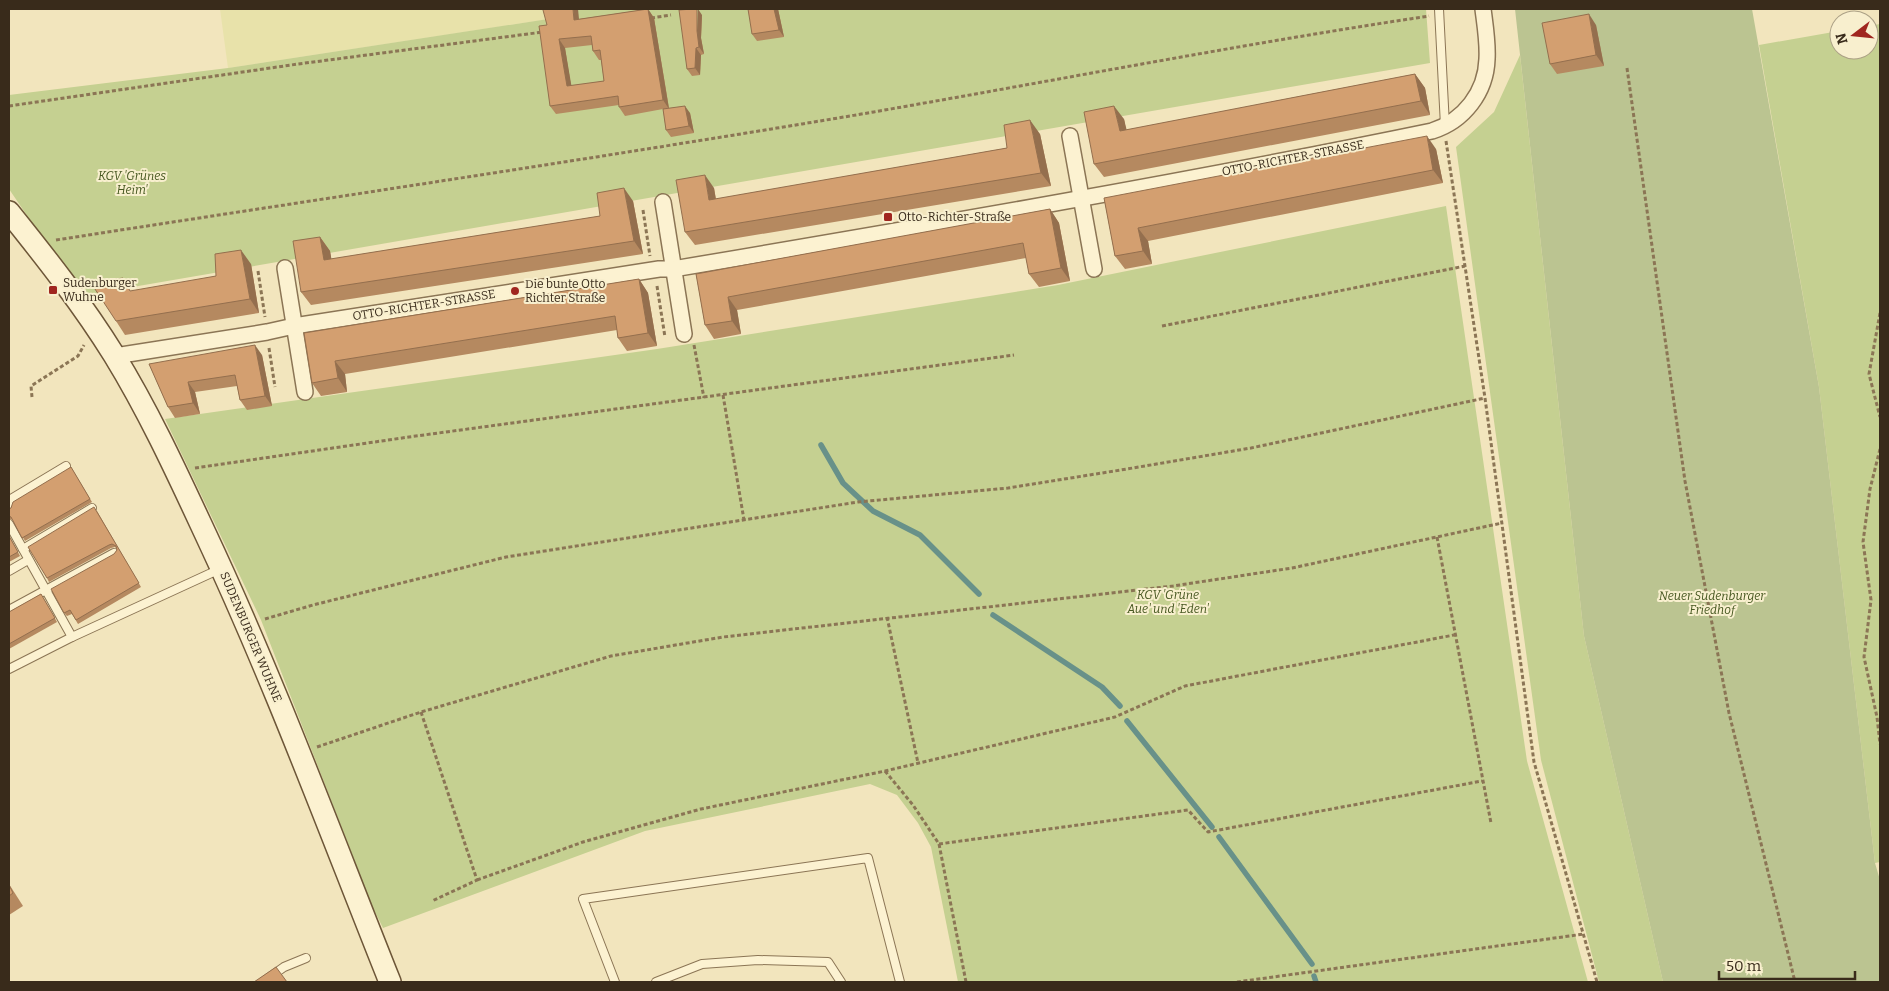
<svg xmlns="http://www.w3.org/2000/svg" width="1889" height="991" font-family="Bitter,serif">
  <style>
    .farmland { fill: #e8e2aa }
    .green { fill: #c5d091 }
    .cemetery { fill: #bbc491 }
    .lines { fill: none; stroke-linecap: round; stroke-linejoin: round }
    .stream { stroke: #689189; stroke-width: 5.5 }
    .lane-casing { stroke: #8b7555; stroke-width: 10 }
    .street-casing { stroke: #8b7555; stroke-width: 18 }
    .secondary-casing { stroke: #6d5638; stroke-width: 24 }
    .path { stroke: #8b7555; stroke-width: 3; stroke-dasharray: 4 2.5; stroke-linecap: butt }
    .lane { stroke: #fcf2d1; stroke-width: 8 }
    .street { stroke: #fcf2d1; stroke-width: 15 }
    .secondary { stroke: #fcf2d1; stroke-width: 21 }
    .wall { fill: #b58960; fill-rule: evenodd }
    .shaded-wall { fill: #946f4e }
    .building { fill: #d39f70; stroke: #946f4e; fill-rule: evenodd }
    .poi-dot { fill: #a0261f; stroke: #f8efce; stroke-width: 2 }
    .labels { text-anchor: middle; stroke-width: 4; stroke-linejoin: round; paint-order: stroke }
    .street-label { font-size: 12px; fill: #392b1b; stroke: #f8efce }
    .park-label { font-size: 12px; font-style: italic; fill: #465720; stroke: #f8efce }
    .poi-label { font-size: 12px; fill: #392b1b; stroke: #f8efce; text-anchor: start }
  </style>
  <rect width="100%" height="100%" fill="#f2e5bd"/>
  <polygon class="farmland" points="220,9 548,9 549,19 228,68"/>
  <g class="green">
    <polygon points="548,9 1426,9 1430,63 86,295 45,242 9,189 9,95 228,68 548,19"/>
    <polygon points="1880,24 1880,862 1875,863 1819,387 1759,45 1839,31 1839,50 1869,50 1869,26"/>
    <polygon points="1520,55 1584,636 1663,982 1599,982 1541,760 1456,147 1494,112"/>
    <polygon points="1446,206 1527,761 1588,982 958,982 931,847 918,823 897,795 870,784 645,831 383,928 373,908 261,620 165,419 657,349 1058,285"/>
  </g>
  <polygon class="cemetery" points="1515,9 1752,9 1819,387 1875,863 1880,880 1880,982 1663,982 1584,636"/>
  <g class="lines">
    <g class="stream">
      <polyline points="821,445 843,483 873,511 920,535 979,594"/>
      <polyline points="993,615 1102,687 1120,706"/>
      <polyline points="1127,721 1212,827"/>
      <polyline points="1219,837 1312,964"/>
      <polyline points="1314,976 1316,982"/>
    </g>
    <g class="lane-casing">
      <g id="lane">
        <polyline points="1439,9 1445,126"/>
        <polyline points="9,508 11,499 66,466"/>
        <polyline points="9,524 72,637"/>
        <polyline points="23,549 92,508"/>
        <polyline points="9,571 28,560"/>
        <polyline points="9,610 114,553"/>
        <polyline points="9,669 72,637 220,569"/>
        <polyline points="263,982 284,967 306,958"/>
        <polyline points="615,982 583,899 868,858 900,982"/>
        <polyline points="656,982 702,964 758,960 828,962 841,982"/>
      </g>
    </g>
    <g class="street-casing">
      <g id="street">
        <polyline points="1070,136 1094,269"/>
        <polyline points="663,202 684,334"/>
        <polyline points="285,268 305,392"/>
        <path d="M115,356L267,332L294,326L659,269H673C927,226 1180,183 1432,131C1464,121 1486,92 1487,59C1488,42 1485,25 1483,9"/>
      </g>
    </g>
    <g class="secondary-casing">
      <path id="secondary" d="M9,212C46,258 83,305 114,355C149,412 177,473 205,533C274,680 330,832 390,982"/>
    </g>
    <g class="path">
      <polyline points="651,18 671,15"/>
      <polyline points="1627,68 1685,481 1729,713 1795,982"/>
      <polyline points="9,106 298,64 543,32"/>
      <polyline points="1446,141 1485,398 1534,762 1597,982"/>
      <polyline points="643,210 650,256"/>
      <path d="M56,240C321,199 586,160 850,116C1043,83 1235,45 1429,16"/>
      <polyline points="258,271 265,317"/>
      <polyline points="657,286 665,337"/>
      <polyline points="1880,313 1869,374 1880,417"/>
      <polyline points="1162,326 1465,266"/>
      <polyline points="694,345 704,398"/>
      <polyline points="269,348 275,387"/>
      <polyline points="723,395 744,520"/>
      <polyline points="32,397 31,386 78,356 84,345"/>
      <polyline points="1880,449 1870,489 1863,542 1871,600 1864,657 1877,717 1880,744"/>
      <polyline points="195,468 409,437 1014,355"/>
      <polyline points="1437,537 1491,823"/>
      <polyline points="887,617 918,763"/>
      <polyline points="265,619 313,605 506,557 858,502 1008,488 1127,469 1251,448 1485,398"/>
      <polyline points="421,712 477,880 432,901"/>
      <polyline points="317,747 421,712 611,656 723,637 1173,586 1292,568 1502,523"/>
      <polyline points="885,771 913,805 939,844 966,982"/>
      <polyline points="939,844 1188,810 1208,832 1482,781"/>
      <polyline points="477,880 583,842 701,809 885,771 1115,717 1185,686 1454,635"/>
      <polyline points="1237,982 1584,934"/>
    </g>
    <use href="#lane" class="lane"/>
    <use href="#street" class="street"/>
    <use href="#secondary" class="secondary"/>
  </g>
  <g class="wall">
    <path d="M648,9L654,18L669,108L690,113L694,133L671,137L666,130L663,109L625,116L619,107V105L556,114L550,106L547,25L579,19ZM592,45L593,51L599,60H601L604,81L571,86L565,48Z"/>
    <polygon points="778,9 784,37 757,41 752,34"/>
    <polygon points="702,15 701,38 704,54 701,55 700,75 692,76 687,69"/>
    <polygon points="1596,25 1604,66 1557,74 1550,64"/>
    <polygon points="1415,74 1425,88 1430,115 1104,177 1094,164 1124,119 1126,130"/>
    <polygon points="1040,134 1051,186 695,245 685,232 714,188 716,199 1007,148"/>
    <polygon points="1436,149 1443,183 1148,241 1152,264 1125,269 1115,256 1104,198"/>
    <polygon points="633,201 643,254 311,305 301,292 320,237 330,251 331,259 600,216"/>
    <polygon points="1050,209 1059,223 1070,281 1039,287 1029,274 1026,258 737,310 741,334 714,339 705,325 696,274"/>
    <polygon points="251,264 259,313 125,335 116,321 216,276"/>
    <polygon points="639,279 648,293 657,346 627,351 618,338 617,330 345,374 347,392 321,396 312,383 304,333"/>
    <polygon points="262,355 272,406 247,410 240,400 237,386 195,392 200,414 175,418 168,407 149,364"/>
    <polygon points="71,467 92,502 25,541 13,520 9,519 9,509"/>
    <polygon points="97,511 141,587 78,624 72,614 67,616 64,613 114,554 117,550 117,549 115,547 111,548 49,582 47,578"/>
    <polygon points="9,535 20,556 9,562"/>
    <polygon points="41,594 57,622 9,649 9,612"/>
    <polygon points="9,884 23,906 9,915"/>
  </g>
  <g class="shaded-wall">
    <polygon points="573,9 578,9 580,29 574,20"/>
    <polygon points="648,9 654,18 669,109 663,100"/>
    <polygon points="698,9 702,15 701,38 704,54 699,47 697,31"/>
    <polygon points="774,9 778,9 784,37 779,30"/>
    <polygon points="1589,14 1596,25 1604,66 1596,55"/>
    <polygon points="559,39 565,48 573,95 567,86"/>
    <polygon points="696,48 701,55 700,75 695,68"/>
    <polygon points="1415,74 1425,88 1430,115 1421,101"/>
    <polygon points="685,106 690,113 694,133 689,126"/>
    <polygon points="1114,106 1124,119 1130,144 1120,131"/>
    <polygon points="1030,120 1040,134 1051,186 1041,173"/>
    <polygon points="1427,136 1436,149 1443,183 1433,170"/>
    <polygon points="705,175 714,188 718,214 709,200"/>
    <polygon points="624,188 633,201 643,254 634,241"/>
    <polygon points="1050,209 1059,223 1070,281 1061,268"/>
    <polygon points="1138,228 1148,241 1152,264 1143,251"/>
    <polygon points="320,237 330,251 334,273 324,260"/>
    <polygon points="241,250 251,264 259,313 250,299"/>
    <polygon points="639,279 648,293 657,346 648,333"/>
    <polygon points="728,297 737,310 741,334 732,321"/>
    <polygon points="255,345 262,355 272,406 265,396"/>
    <polygon points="335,361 345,374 347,392 338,378"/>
    <polygon points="188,382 195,392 200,414 193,403"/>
  </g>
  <g class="building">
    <path d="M544,9H573L574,20L648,9L663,100L619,107L618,96L550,106L539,26L547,25L543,10ZM591,36L593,51L600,50L604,81L567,86L559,39Z"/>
    <polygon points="693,9 697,9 697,31 699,47 696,48 695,68 687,69 679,10"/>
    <polygon points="748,9 774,9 779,30 752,34"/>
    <polygon points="1589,14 1596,55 1550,64 1542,23"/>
    <polygon points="1415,74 1421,101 1094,164 1084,112 1114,106 1120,131"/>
    <polygon points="685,106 689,126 666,130 663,109"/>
    <polygon points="1030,120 1041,173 685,232 676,180 705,175 709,200 1007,148 1004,125"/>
    <polygon points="1427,136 1433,170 1138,228 1143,251 1115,256 1104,198"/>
    <polygon points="624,188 634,241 301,292 293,241 320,237 324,260 600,216 597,193"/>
    <polygon points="1050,209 1061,268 1029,274 1023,243 728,297 732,321 705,325 696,274"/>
    <polygon points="241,250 250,299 116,321 91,283 123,278 130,291 216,276 215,254"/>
    <polygon points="639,279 648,333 618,338 615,316 335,361 338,378 312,383 304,333"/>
    <polygon points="255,345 265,396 240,400 235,375 188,382 193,403 168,407 149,364"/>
    <polygon points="71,467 90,499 22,538 11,517 9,516 9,509 11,508 13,502"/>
    <polygon points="94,507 139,583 76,620 70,610 64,613 51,589 114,554 117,550 116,546 112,544 109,545 47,578 28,547"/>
    <polygon points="9,536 18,552 9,557"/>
    <polygon points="41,594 55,618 9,644 9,612"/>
    <polygon points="9,885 13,893 9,896"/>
    <polygon points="276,967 287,982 254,982"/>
  </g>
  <g class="poi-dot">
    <rect x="883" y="212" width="10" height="10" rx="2.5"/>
    <rect x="48" y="285" width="10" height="10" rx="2.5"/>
    <circle cx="515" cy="291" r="5"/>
  </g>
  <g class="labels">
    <g class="street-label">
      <text transform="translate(1293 158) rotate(-11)" y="4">OTTO-RICHTER-STRASSE</text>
      <text transform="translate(424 305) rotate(-9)" y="4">OTTO-RICHTER-STRASSE</text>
      <text transform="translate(251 637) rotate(67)" y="4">SUDENBURGER WUHNE</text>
    </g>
    <g class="park-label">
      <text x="132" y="180">KGV 'Grünes<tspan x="132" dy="14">Heim'</tspan></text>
      <text x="1168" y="599">KGV 'Grüne<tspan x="1168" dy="14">Aue' und 'Eden'</tspan></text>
      <text x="1712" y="600">Neuer Sudenburger<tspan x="1712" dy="14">Friedhof</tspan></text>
    </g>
    <g class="poi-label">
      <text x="898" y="221">Otto-Richter-Straße</text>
      <text x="63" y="287">Sudenburger<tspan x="63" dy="14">Wuhne</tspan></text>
      <text x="525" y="288">Die bunte Otto<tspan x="525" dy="14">Richter Straße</tspan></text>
    </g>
  </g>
  <rect width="1889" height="991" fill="none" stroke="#392b1b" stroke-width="20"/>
  <g transform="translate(1854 35) rotate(254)"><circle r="24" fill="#f8efce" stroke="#aca186"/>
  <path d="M0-4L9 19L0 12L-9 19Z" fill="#a0261f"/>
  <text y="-8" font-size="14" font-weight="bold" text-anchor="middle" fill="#392b1b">N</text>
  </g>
  <path d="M1719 971v8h136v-8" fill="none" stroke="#392b1b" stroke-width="2.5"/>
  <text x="1726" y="971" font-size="15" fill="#392b1b" stroke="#f8efce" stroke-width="4" paint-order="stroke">50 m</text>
</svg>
